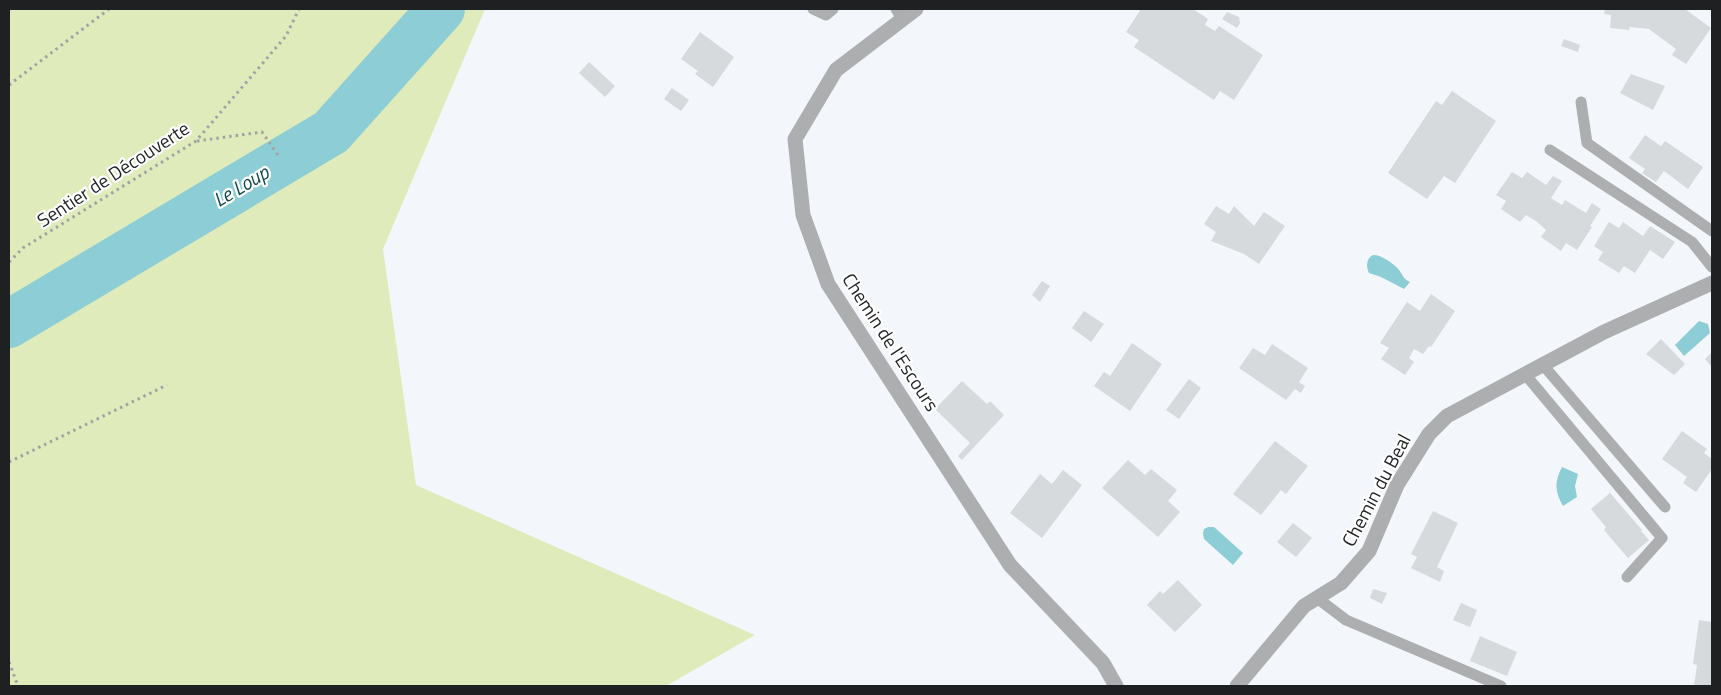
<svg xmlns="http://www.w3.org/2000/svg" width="1721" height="695" font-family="'Titillium Web',sans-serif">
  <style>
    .green { fill: #dfebbb }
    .water { fill: #8ccdd6 }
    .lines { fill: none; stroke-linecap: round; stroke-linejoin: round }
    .river { stroke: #8ccdd6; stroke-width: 48 }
    .building { fill: #d6dadd }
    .path { stroke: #a0a3a6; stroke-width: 3; stroke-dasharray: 2.5 4; stroke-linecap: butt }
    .service { stroke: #acaeaf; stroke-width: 11 }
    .minor { stroke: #acaeaf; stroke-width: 15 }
    .tertiary { stroke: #acaeaf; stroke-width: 15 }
    .labels { text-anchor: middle; stroke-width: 4.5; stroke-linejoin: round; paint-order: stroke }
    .street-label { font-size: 19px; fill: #1f2022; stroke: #fff }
    .water-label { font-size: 20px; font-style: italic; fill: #0e4950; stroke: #fff }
  </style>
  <rect width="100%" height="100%" fill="#f3f7fb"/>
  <polygon class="green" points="9,9 485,9 383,249 416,485 755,635 666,686 9,686"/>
  <g class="water">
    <path d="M1373,255C1382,255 1393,263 1399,270C1403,275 1403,279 1410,282L1404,289L1381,277L1369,273C1366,267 1366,258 1373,255Z"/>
    <polygon points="1699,321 1708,324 1710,333 1684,356 1675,345"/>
    <path d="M1562,467L1578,474L1575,486L1577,497L1563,506C1555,492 1554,482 1562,467Z"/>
    <polygon points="1208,527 1214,527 1243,553 1233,565 1204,539 1203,533 1204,529"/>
  </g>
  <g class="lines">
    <polyline class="river" points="9,324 331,132 441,9"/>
  </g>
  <g class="building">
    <polygon points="1141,9 1193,9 1208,19 1205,25 1215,31 1219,26 1263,55 1234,100 1220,91 1214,100 1134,47 1139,40 1126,32"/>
    <polygon points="1605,9 1685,9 1711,28 1686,64 1672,55 1676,49 1649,29 1630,27 1629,30 1610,28 1611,15 1604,14"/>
    <polygon points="1227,12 1239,17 1240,23 1237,28 1222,19"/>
    <polygon points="700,32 734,57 713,87 695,74 698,71 681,59"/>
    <polygon points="1564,39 1580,45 1578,52 1561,46"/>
    <polygon points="589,62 615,86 605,97 579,73"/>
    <polygon points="1631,74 1665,86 1653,110 1620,93"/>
    <polygon points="672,88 689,100 681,111 664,99"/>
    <polygon points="1452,91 1496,121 1455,183 1444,176 1427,199 1388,173 1436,101 1442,105"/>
    <polygon points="1645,135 1661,146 1665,141 1703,167 1688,189 1664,171 1656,182 1642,173 1645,169 1629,158"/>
    <polygon points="1512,172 1522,178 1527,172 1546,185 1553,176 1562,181 1551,198 1562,205 1565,200 1586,213 1592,203 1601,209 1590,226 1592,227 1577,250 1566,243 1561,251 1541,237 1546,230 1536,221 1526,215 1520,222 1501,209 1506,201 1496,195"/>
    <polygon points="1216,206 1229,214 1234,206 1254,226 1264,212 1285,226 1259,264 1244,254 1211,241 1216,232 1204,224"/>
    <polygon points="1609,222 1619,228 1623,222 1643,236 1650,226 1675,242 1663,259 1650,250 1635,273 1624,266 1619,273 1598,260 1603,252 1594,246"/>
    <polygon points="1042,281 1050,286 1040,302 1032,295"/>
    <polygon points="1431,294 1455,311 1431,347 1429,346 1423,354 1414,349 1409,358 1414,362 1405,375 1381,359 1389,348 1380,343 1407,302 1420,311"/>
    <polygon points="1084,311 1104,324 1091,342 1072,328"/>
    <polygon points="1661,339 1685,364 1674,375 1646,354"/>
    <polygon points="1132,343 1162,364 1130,411 1094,386 1104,372 1110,376"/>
    <polygon points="1272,344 1308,368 1299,382 1305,386 1301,393 1295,389 1286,400 1239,368 1253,348 1265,355"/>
    <polygon points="1712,352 1712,367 1705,359"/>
    <polygon points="1189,379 1201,388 1179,419 1166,410"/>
    <polygon points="962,381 987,404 990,401 1004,415 962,460 958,456 970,443 935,409"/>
    <polygon points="1682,431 1707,449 1704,453 1712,459 1712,469 1696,492 1683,483 1687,477 1662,459"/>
    <polygon points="1275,441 1308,466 1286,494 1281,490 1261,515 1233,494"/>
    <polygon points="1128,460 1145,475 1151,469 1177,490 1168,501 1180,512 1158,537 1102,488"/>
    <polygon points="1063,470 1082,485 1042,538 1010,513 1040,474 1052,484"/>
    <polygon points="1610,493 1642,530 1641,531 1649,540 1628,558 1604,530 1606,527 1591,509"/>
    <polygon points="1433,511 1458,523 1437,567 1444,571 1440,582 1411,568 1417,557 1411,554"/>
    <polygon points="1293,523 1312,538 1296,557 1277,542"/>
    <polygon points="1178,580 1202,605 1175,632 1147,605 1160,591 1163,594"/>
    <polygon points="1373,589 1387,593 1382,604 1370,598"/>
    <polygon points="1461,603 1477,610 1470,627 1453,620"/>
    <polygon points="1699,620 1712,622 1712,686 1694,686 1697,665 1693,664"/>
    <polygon points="1480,636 1517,652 1507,676 1470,661"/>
  </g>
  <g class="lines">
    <g class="path">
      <polyline points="9,85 109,9"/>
      <polyline points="197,141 262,132 278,155"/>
      <polyline points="9,262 23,248 196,141 286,36 299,9"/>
      <polyline points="9,462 167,385"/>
      <polyline points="9,662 18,686"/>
    </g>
    <g class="service">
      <polyline points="813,9 826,15 833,9"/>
      <polyline points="896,9 902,19"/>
      <polyline points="1581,102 1587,143 1712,231"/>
      <polyline points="1550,150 1692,242 1712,267"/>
      <polyline points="1543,365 1665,507"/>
      <polyline points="1525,374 1662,538 1627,577"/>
      <polyline points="1317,598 1346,620 1501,686"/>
    </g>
    <polyline class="minor" points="1237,686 1304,606 1341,583 1369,551 1397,485 1429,434 1447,416 1604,332 1712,283"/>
    <polyline class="tertiary" points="916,9 836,70 795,139 803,215 828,284 1010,565 1103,663 1116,686"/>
  </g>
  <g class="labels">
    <g class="street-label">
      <text transform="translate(113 174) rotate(-33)" y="7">Sentier de Découverte</text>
      <text transform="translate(891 342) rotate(57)" y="7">Chemin de l'Escours</text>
      <text transform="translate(1376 490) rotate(-62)" y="7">Chemin du Beal</text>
    </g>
    <g class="water-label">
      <text transform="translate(241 186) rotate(-31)" y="7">Le Loup</text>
    </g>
  </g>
  <rect width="1721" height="695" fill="none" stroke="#1f2022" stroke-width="20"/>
</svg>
